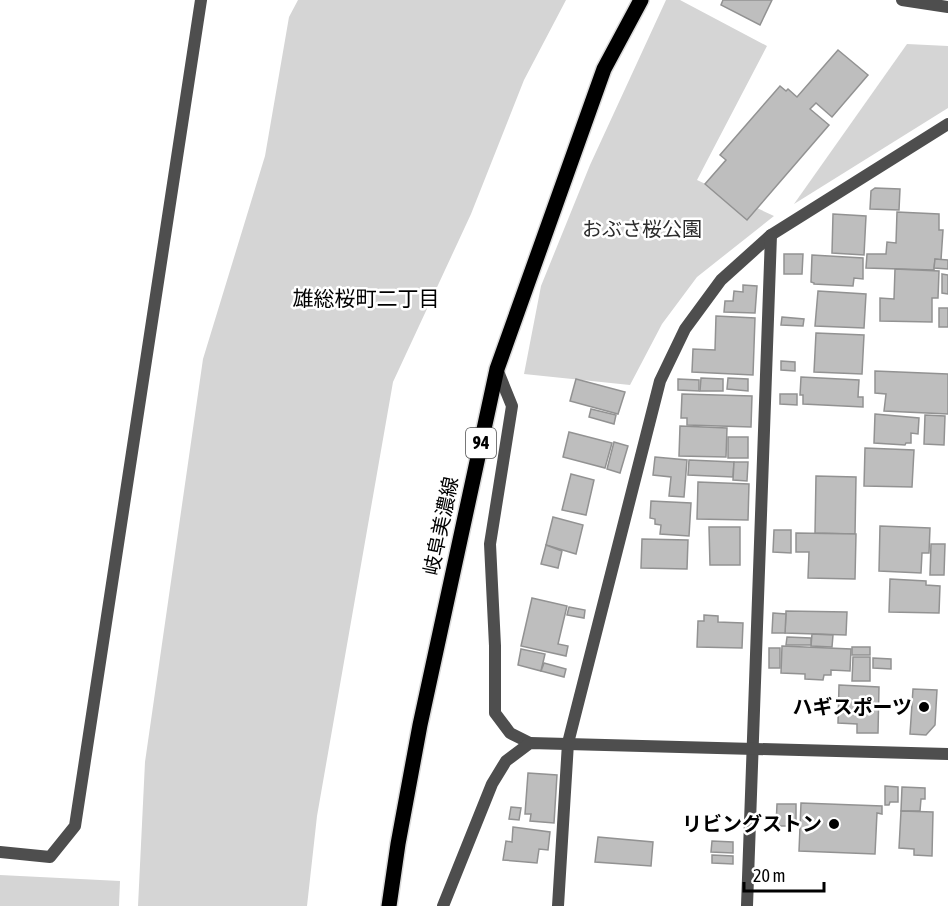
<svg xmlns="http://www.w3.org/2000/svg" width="948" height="906" font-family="'Asap Condensed','Noto Sans JP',sans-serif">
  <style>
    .green { fill: #d5d5d5 }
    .building { fill: #bebebe; stroke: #929292; stroke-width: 1.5 }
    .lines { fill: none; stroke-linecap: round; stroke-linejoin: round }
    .primary-casing { stroke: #dbdbdb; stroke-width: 18 }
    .service { stroke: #4e4e4e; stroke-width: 12 }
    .minor { stroke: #4e4e4e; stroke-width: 12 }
    .tertiary { stroke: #4e4e4e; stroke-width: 12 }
    .primary { stroke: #000; stroke-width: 15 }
    .poi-dot { fill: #000; stroke: #fff; stroke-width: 2 }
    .labels { text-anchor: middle; stroke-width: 5; stroke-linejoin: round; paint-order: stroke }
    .shield { fill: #fff; stroke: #4c4c4c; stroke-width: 1.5 }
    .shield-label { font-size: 18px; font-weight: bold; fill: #000 }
    .park-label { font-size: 20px; fill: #2c2c2c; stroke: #fff }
    .street-label { font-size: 20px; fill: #000; stroke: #fff }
    .poi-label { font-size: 20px; font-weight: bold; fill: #000; stroke: #fff; text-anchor: end }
    .neighbourhood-label { font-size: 21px; fill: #000; stroke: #fff }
  </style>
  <rect width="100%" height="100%" fill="#fff"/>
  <g class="green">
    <polygon points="298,0 566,0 524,80 471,214 393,382 317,816 307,906 138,906 145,762 203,359 265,156 289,17"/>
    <polygon points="666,0 680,0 767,46 697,180 774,216 697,277 662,324 630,385 524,374 541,286 590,165"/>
    <polygon points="907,44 948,46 948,108 794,204"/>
    <polygon points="0,875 120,881 119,906 0,906"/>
  </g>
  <g class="building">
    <polygon points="723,0 772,0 760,25 721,5"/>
    <polygon points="838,50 868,75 832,117 816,103 810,109 829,125 747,220 705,184 726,160 720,155 780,86 786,91 788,89 797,97"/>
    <polygon points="875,188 900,189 899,210 870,209 871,191"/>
    <polygon points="897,212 939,214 939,230 943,230 941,260 935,259 934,270 866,268 867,254 886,254 887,242 896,243"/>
    <polygon points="833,214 866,216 864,255 832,253"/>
    <polygon points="784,254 803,254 802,274 784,274"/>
    <polygon points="812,255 863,258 863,279 854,278 853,286 814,284 814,283 811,282"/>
    <polygon points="935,259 948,260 948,269 934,268"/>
    <polygon points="895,269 939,271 938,298 932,298 932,322 880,321 880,298 894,299"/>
    <polygon points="942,274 948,275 948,294 942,293"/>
    <polygon points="743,285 757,286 755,313 724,312 725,301 733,301 734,291 743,292"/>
    <polygon points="818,291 866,294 864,328 815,326"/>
    <rect x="939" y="308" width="9" height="19"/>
    <polygon points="716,316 755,318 753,375 692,372 693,349 715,350"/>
    <polygon points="782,317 804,319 803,326 781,325"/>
    <polygon points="816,333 864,335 862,374 814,372"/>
    <polygon points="781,361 795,362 795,371 781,370"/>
    <polygon points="875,371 948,374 948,414 884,411 886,394 875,393"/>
    <polygon points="801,377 859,380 858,397 863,397 863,407 803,404 803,395 800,395"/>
    <polygon points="701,378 723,379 723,391 700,391"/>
    <polygon points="728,378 748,379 748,391 727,389"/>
    <polygon points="576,379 625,392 618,414 570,401"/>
    <polygon points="678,379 699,380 699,391 678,390"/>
    <polygon points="682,394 752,396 751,427 687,425 687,418 681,418"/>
    <polygon points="780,394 797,394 797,405 780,404"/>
    <polygon points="591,409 616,415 614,424 589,417"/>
    <polygon points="875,414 919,418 918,434 911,433 911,443 906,443 905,445 874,443"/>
    <polygon points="925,415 945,416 944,445 924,444"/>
    <polygon points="680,426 727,428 726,457 679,456"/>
    <polygon points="569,432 612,443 605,468 563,457"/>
    <rect x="728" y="437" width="20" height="21"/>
    <polygon points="614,442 628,446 620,473 607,469"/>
    <polygon points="865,448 914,450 912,487 864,486"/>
    <polygon points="655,457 687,460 684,497 669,496 671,477 653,475"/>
    <polygon points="689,460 734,462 733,477 688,475"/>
    <polygon points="734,462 748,462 747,481 733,480"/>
    <polygon points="571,474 594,480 586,515 562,510"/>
    <polygon points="816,476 856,477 855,534 815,533"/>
    <polygon points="698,482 749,484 748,520 697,519"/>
    <polygon points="651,501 691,503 689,536 660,534 661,525 655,524 655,519 650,518"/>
    <polygon points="553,517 583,525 576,554 546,545"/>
    <polygon points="880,526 930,528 929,553 922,553 921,573 879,571"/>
    <polygon points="709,527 740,527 740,565 710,565"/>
    <polygon points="774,530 791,530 791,553 773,552"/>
    <polygon points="796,533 856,534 855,579 808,578 809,552 796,552"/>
    <polygon points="642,539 688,540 687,569 641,568"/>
    <polygon points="931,544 945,544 944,575 930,575"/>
    <polygon points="546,545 562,551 558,568 541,564"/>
    <polygon points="890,579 926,581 926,585 940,586 939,613 889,612"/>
    <polygon points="532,598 567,606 558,644 568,646 566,656 521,646"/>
    <polygon points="569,607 585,610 584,618 567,615"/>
    <polygon points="786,611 847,612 846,635 785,633"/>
    <polygon points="773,613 786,614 785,633 772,633"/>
    <polygon points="704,615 718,616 718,622 743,623 742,648 697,647 698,621 704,621"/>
    <polygon points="812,634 833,635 832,647 811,646"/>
    <polygon points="787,637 811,638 811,645 786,645"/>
    <polygon points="782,646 851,649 850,671 831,670 831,675 824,675 823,680 805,679 805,674 781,673"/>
    <rect x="852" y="647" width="18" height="8"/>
    <rect x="769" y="648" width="11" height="20"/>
    <polygon points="521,649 545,654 541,671 518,665"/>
    <polygon points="853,657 870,657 870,681 852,681"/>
    <polygon points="873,658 891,659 891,669 873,668"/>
    <polygon points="544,663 566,669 564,677 541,671"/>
    <polygon points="839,685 879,687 878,733 857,733 857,724 838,723"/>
    <polygon points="913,689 937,690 935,725 926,735 910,734"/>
    <polygon points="528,773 557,775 554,823 530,821 531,814 525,814"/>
    <polygon points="885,786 898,787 898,802 890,802 889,805 885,805"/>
    <polygon points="902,787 925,788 925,799 921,799 920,811 901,811"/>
    <polygon points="801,803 882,806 882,814 877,813 875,854 799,851"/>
    <polygon points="777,804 796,804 796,826 776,826"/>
    <polygon points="511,807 521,808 519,820 509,819"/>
    <polygon points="901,811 933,812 932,856 914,855 914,849 899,848"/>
    <polygon points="513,827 550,832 548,850 539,849 537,863 503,860 506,841 512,842"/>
    <polygon points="598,837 653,842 651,866 595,862"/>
    <polygon points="712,841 733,842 733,853 711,852"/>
    <polygon points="712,855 733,856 733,864 712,863"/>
  </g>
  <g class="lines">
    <g class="primary-casing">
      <polyline id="primary" points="389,906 398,844 420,725 497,369 604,69 641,0"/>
    </g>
    <polyline class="service" points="0,852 50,857 75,826 201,0"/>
    <g class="minor">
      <polyline points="902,0 948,7"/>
      <polyline points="497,369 512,406 490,544 495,646 495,713 510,733 530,743"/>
      <polyline points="558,906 568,743 660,381 685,329 721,280 771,235 948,124"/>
      <polyline points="747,906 771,235"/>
    </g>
    <polyline class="tertiary" points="443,906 492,784 506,761 530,743 948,754"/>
    <use href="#primary" class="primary"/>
  </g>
  <g class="poi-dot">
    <circle cx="924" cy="707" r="6"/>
    <circle cx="834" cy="824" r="6"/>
  </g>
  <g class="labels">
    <rect class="shield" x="466" y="428" width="30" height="30" rx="4.5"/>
    <g class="shield-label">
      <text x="481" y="449">94</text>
    </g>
    <g class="park-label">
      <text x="642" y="236">おぶさ桜公園</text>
    </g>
    <g class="street-label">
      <text transform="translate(441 526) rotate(-78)" y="7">岐阜美濃線</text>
    </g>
    <g class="poi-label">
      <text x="912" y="714">ハギスポーツ</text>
      <text x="822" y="831">リビングストン</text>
    </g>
    <g class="neighbourhood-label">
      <text x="366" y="306">雄総桜町二丁目</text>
    </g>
  </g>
  <path d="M744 882v9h80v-9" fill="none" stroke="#000000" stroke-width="3"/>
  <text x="753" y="882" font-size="18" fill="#000000" stroke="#ffffff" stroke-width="4.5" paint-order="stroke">20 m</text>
</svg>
